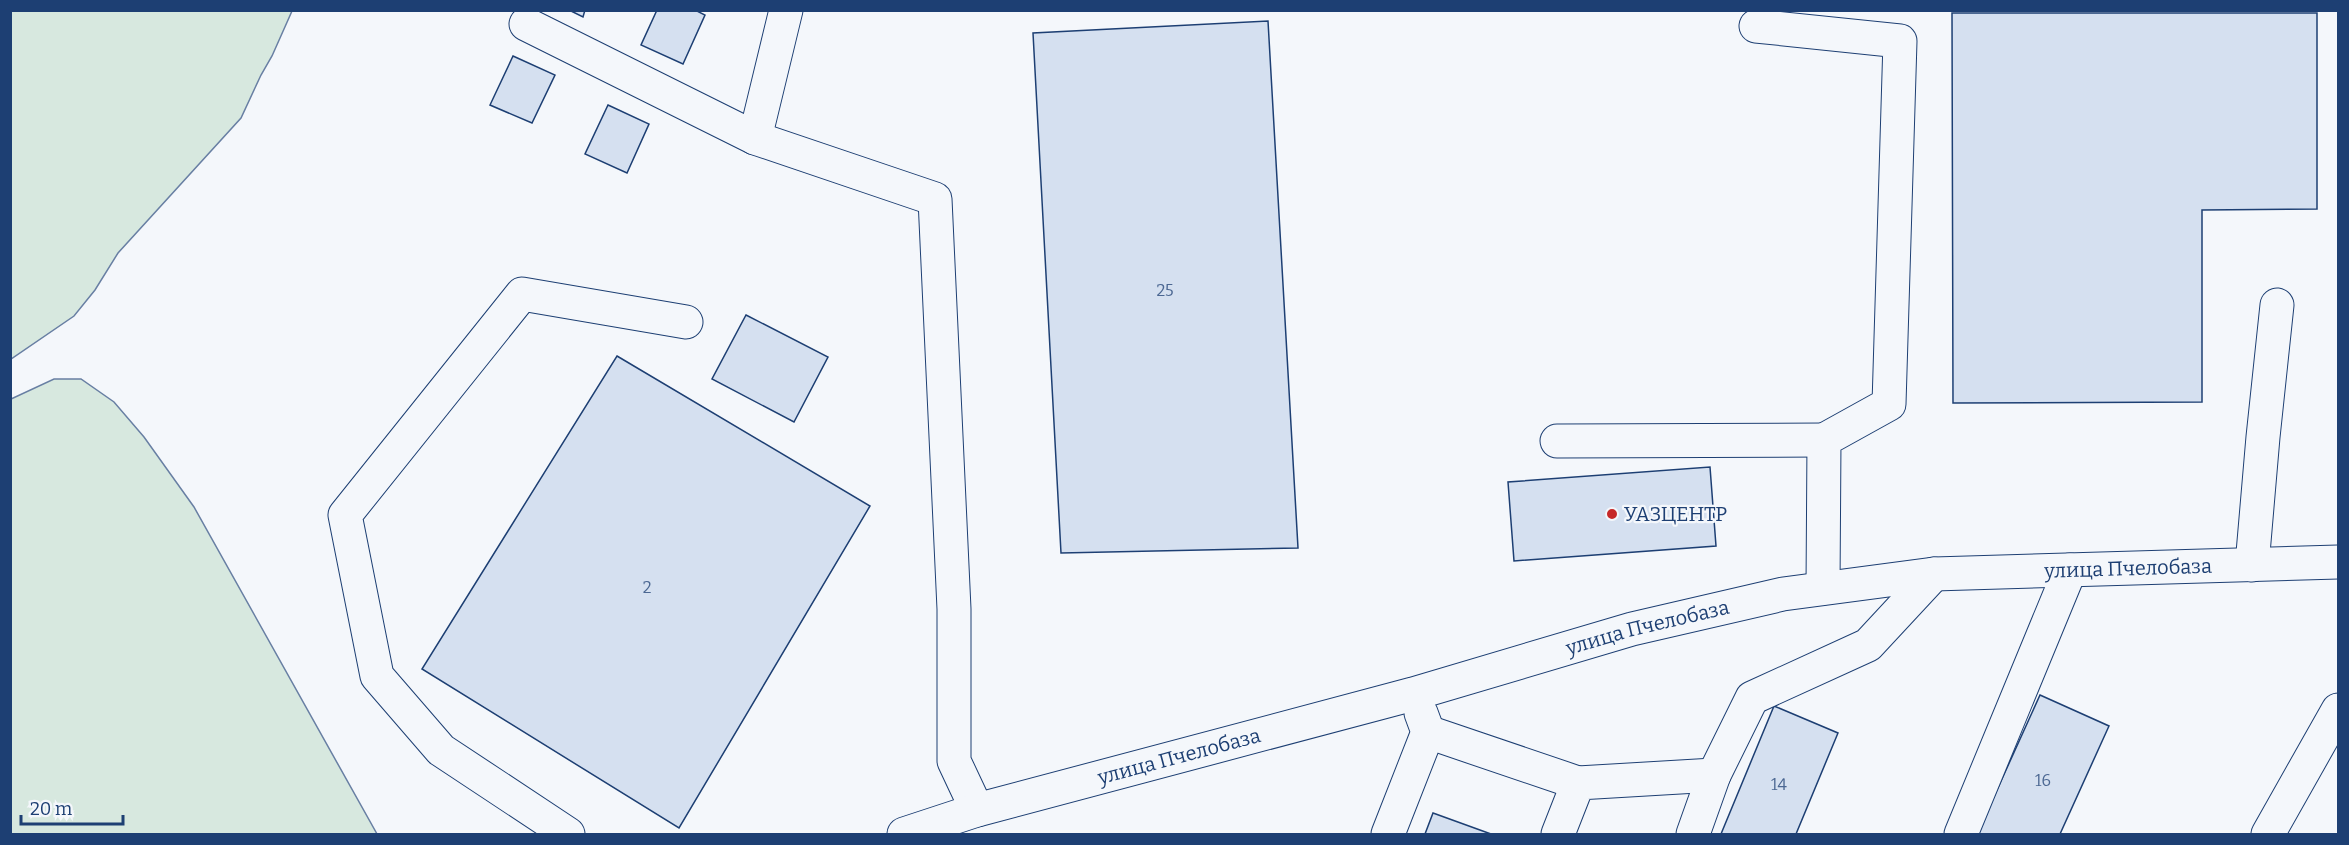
<svg xmlns="http://www.w3.org/2000/svg" width="2349" height="845" font-family="Bitter,serif">
  <style>
    .green { fill: #d7e8df; stroke: #687fa3; stroke-width: 1.5 }
    .building { fill: #d5e0f0; stroke: #1d3f73; stroke-width: 1.5 }
    .lines { fill: none; stroke-linecap: round; stroke-linejoin: round }
    .minor-casing { stroke: #1d3f73; stroke-width: 35 }
    .minor { stroke: #f4f7fb; stroke-width: 33 }
    .poi-dot { fill: #c62828; stroke: #f4f7fb; stroke-width: 2 }
    .labels { text-anchor: middle; stroke-width: 4.5; stroke-linejoin: round; paint-order: stroke }
    .number-label { font-size: 16px; fill: #4b6792 }
    .poi-label { font-size: 20px; fill: #1d3f73; stroke: #f4f7fb; text-anchor: start }
    .street-label { font-size: 20px; fill: #1d3f73; stroke: #f4f7fb }
  </style>
  <rect width="100%" height="100%" fill="#f4f7fb"/>
  <g class="green">
    <polygon points="11,10 292,11 272,56 261,75 241,118 118,253 95,290 74,316 11,359"/>
    <polygon points="54,379 81,379 114,402 144,437 194,507 377,834 11,834 11,399"/>
  </g>
  <g class="building">
    <polygon points="569,10 585,10 583,17"/>
    <polygon points="657,10 695,10 705,15 683,64 641,45"/>
    <polygon points="1952,13 2317,13 2317,209 2202,210 2202,402 1953,403"/>
    <polygon points="1268,21 1298,548 1061,553 1033,33"/>
    <polygon points="513,56 555,75 532,123 490,105"/>
    <polygon points="608,105 649,124 627,173 585,154"/>
    <polygon points="746,315 828,357 794,422 712,379"/>
    <polygon points="617,356 870,506 679,828 422,669"/>
    <polygon points="1710,467 1716,546 1514,561 1508,482"/>
    <polygon points="2040,695 2109,726 2060,834 1977,834"/>
    <polygon points="1774,706 1838,733 1796,834 1721,834"/>
    <polygon points="1433,813 1491,834 1425,834"/>
  </g>
  <g class="lines">
    <g class="minor-casing">
      <g id="minor">
        <polyline points="526,24 755,138 935,199 954,609 954,761 977,810"/>
        <polyline points="1756,26 1900,41 1889,404 1824,440 1823,588"/>
        <polyline points="755,138 786,10"/>
        <polyline points="1557,441 1824,440"/>
        <polyline points="2252,565 2263,437 2277,305"/>
        <polyline points="1428,732 1578,783"/>
        <polyline points="568,834 441,750 377,676 345,515 522,294 686,322"/>
        <path id="s1" d="M904,834L977,810L1413,694L1632,629L1783,594L1934,574L2338,562"/>
        <polyline points="1388,834 1428,732 1421,713"/>
        <polyline points="1558,834 1578,783 1714,775"/>
        <polyline points="1693,834 1714,775 1752,698 1868,645 1934,574"/>
        <polyline points="1961,834 2070,570"/>
        <polyline points="2268,834 2338,710"/>
      </g>
    </g>
    <use href="#minor" class="minor"/>
  </g>
  <circle class="poi-dot" cx="1612" cy="514" r="6"/>
  <g class="labels">
    <g class="number-label">
      <text x="1165" y="296">25</text>
      <text x="647" y="593">2</text>
      <text x="2043" y="786">16</text>
      <text x="1779" y="790">14</text>
    </g>
    <g class="poi-label">
      <text x="1624" y="521">УАЗЦЕНТР</text>
    </g>
    <g class="street-label">
      <text dy="7" stroke="none"><textPath href="#s1" startOffset="1258">улица Пчелобаза</textPath></text>
      <text dy="7" stroke="none"><textPath href="#s1" startOffset="772">улица Пчелобаза</textPath></text>
      <text dy="7" stroke="none"><textPath href="#s1" startOffset="286">улица Пчелобаза</textPath></text>
    </g>
  </g>
  <rect width="2349" height="845" fill="none" stroke="#1d3f73" stroke-width="24"/>
  <path d="M21 815v9h102v-9" fill="none" stroke="#1d3f73" stroke-width="3"/>
  <text x="30" y="815" font-size="18" fill="#1d3f73" stroke="#f4f7fb" stroke-width="4.5" paint-order="stroke">20 m</text>
</svg>
